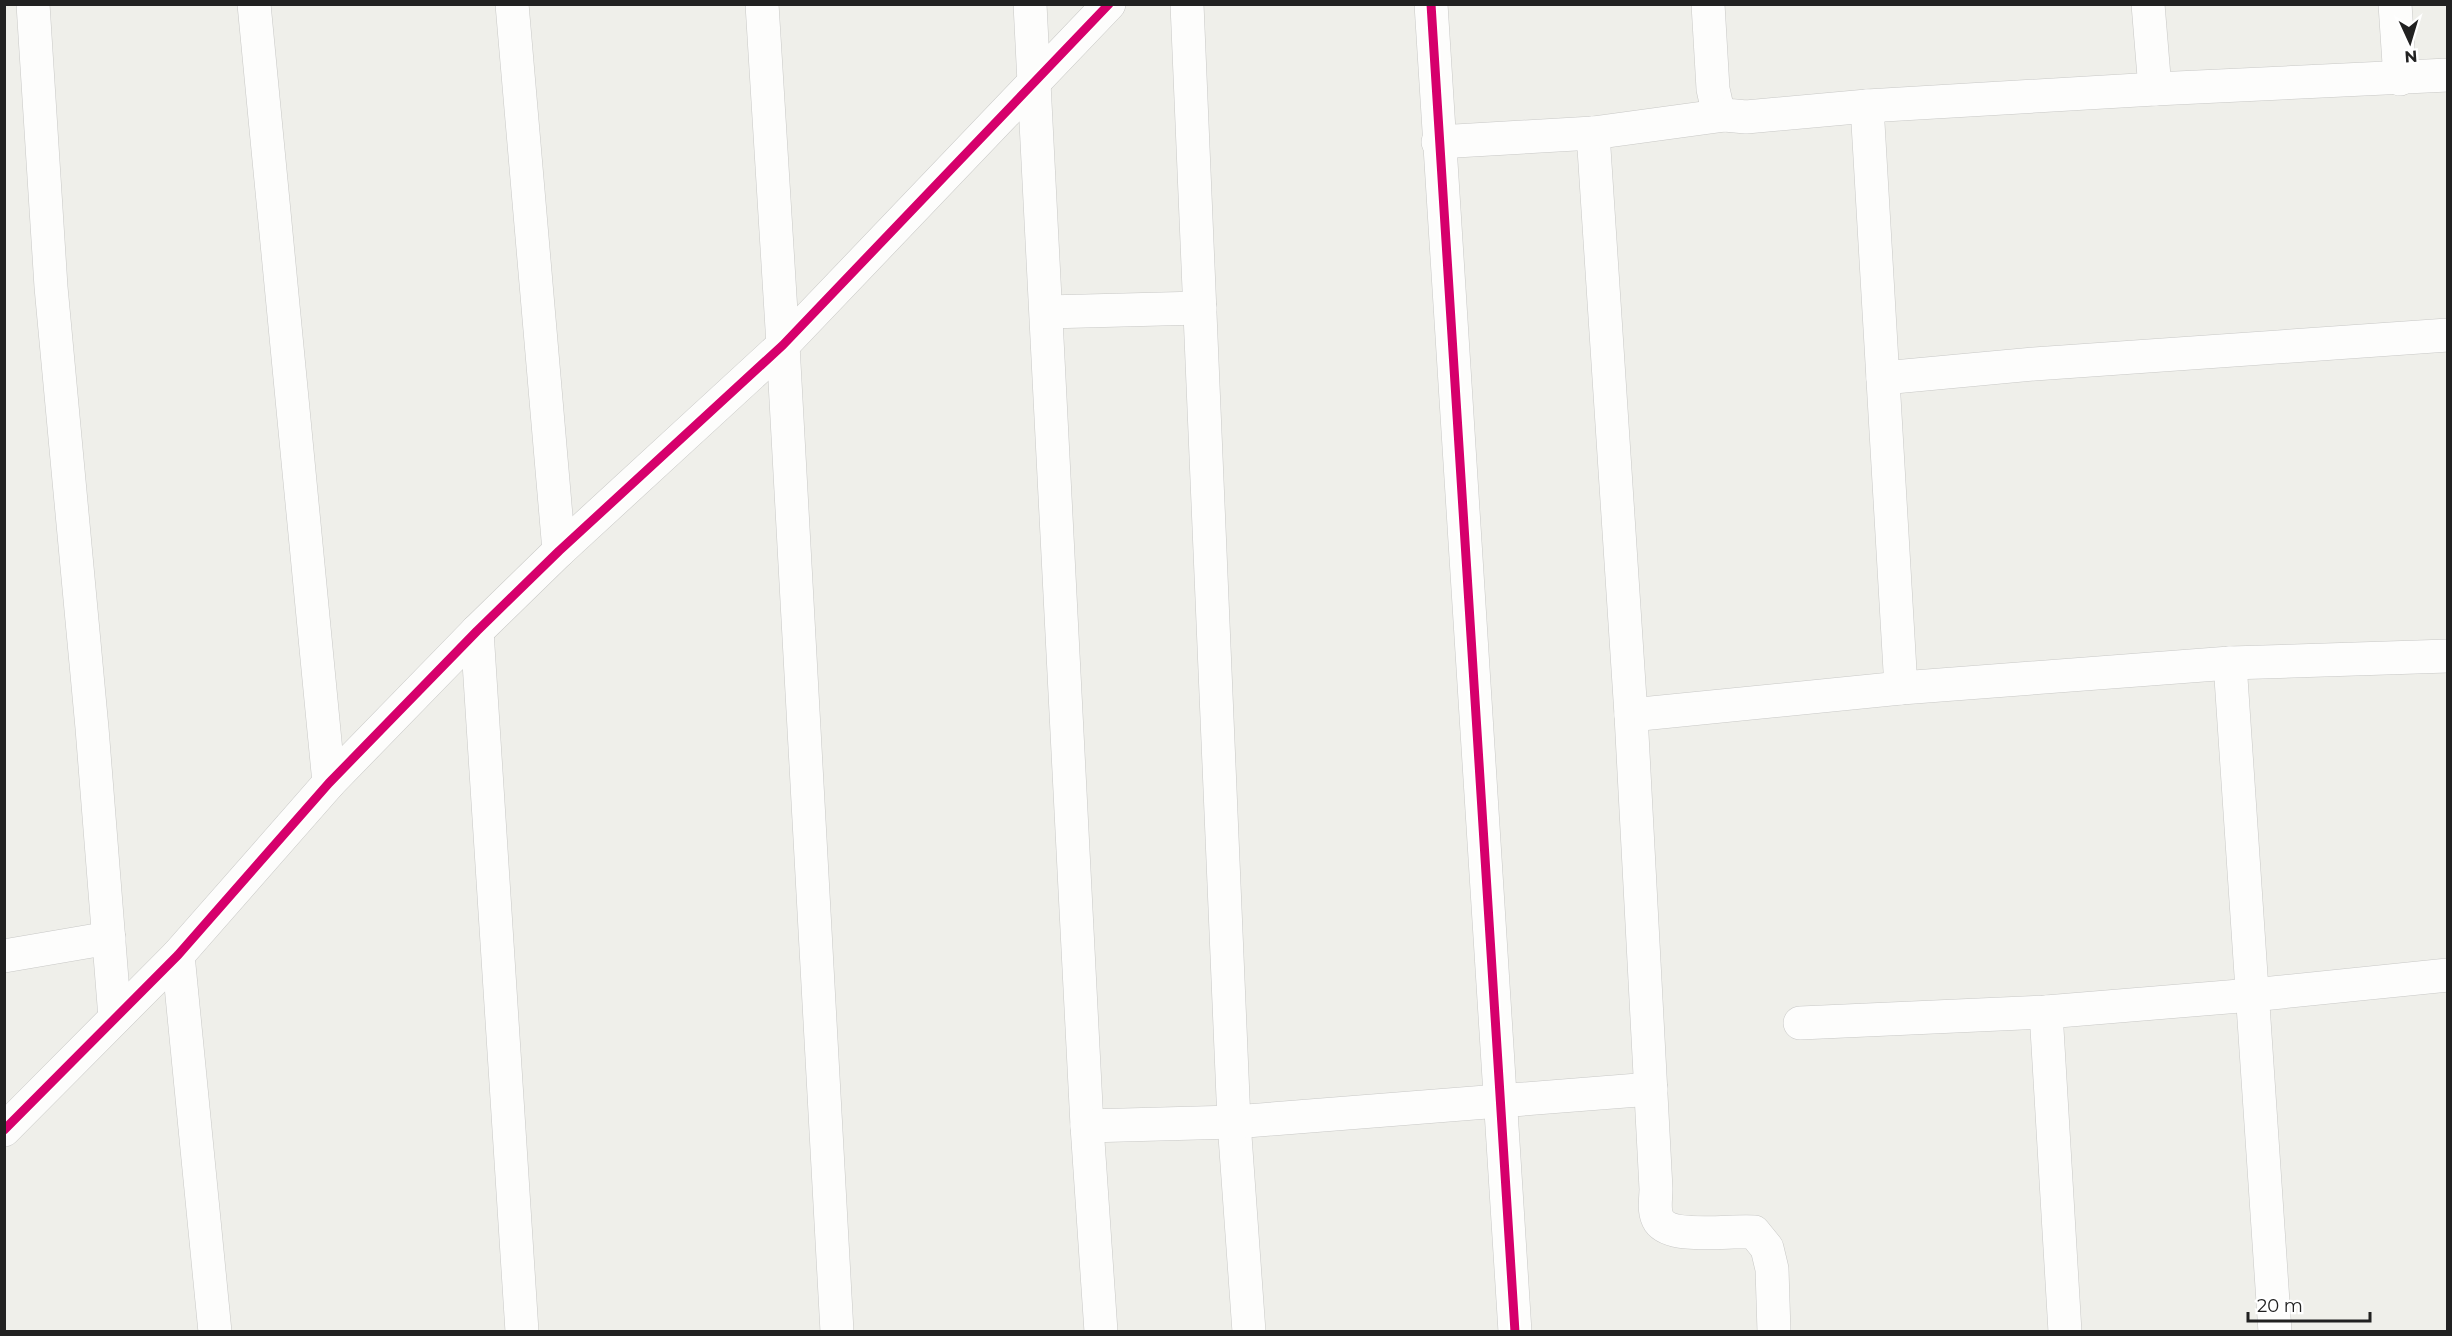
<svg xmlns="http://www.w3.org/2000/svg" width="2452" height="1336" font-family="Montserrat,sans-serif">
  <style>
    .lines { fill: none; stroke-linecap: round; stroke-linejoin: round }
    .minor-casing { stroke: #c8c8c6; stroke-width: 34 }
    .minor { stroke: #fdfdfc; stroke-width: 33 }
    .cycleway-casing { stroke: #fff; stroke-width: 13 }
    .cycleway { stroke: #d6006c; stroke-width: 9 }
  </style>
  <rect width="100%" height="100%" fill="#efefea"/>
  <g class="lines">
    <g class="minor-casing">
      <g id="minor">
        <polyline points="33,4 51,287 92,728 115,1018"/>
        <polyline points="254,4 329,783"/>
        <polyline points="512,4 559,551"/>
        <polyline points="762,4 783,345 837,1332"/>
        <polyline points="1030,4 1087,1126 1101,1332"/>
        <polyline points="1187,4 1234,1122 1249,1332"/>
        <polyline points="1431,4 1515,1332"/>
        <polyline points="1708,4 1713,89 1717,107 1725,115 1746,117 1867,106 2155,89 2448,75"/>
        <polyline points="2148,4 2155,89"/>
        <polyline points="2395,4 2400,79"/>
        <polyline points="1867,106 1901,688"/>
        <path d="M1593,133L1631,715L1656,1189C1656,1199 1653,1212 1659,1221C1672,1240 1731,1230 1754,1232L1767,1248L1772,1269L1774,1332"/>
        <polyline points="1438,142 1593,133 1725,115"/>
        <polyline points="1047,312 1200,308"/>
        <polyline points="1883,378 2034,364 2448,335"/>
        <polyline points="477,631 522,1332"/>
        <polyline points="2230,663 2275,1332"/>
        <polyline points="1631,715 1901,688 2230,663 2448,656"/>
        <polyline points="178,955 215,1332"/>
        <polyline points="4,956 109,938"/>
        <polyline points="2046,1012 2065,1332"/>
        <polyline points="1800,1023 2046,1012 2252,995 2448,975"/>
        <polyline points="1087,1126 1234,1122 1651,1089"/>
        <polyline points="4,1130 178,955 329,783 477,631 559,551 783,345 1109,4"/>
      </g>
    </g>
    <use href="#minor" class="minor"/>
    <g class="cycleway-casing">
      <g id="cycleway">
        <polyline points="1431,4 1515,1332"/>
        <polyline points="4,1130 178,955 329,783 477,631 559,551 783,345 1109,4"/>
      </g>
    </g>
    <use href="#cycleway" class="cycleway"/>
  </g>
  <rect width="2452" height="1336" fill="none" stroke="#212121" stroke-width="12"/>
  <g transform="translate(2410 42) rotate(176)" stroke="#ffffff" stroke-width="4.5" paint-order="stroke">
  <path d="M0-4.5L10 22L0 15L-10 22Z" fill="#212121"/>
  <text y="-9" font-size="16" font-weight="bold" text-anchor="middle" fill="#212121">N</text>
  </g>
  <path d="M2248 1312v9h122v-9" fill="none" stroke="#212121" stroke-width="3"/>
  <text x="2257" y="1312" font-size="18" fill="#212121" stroke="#ffffff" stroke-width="4.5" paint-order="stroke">20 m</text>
</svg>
